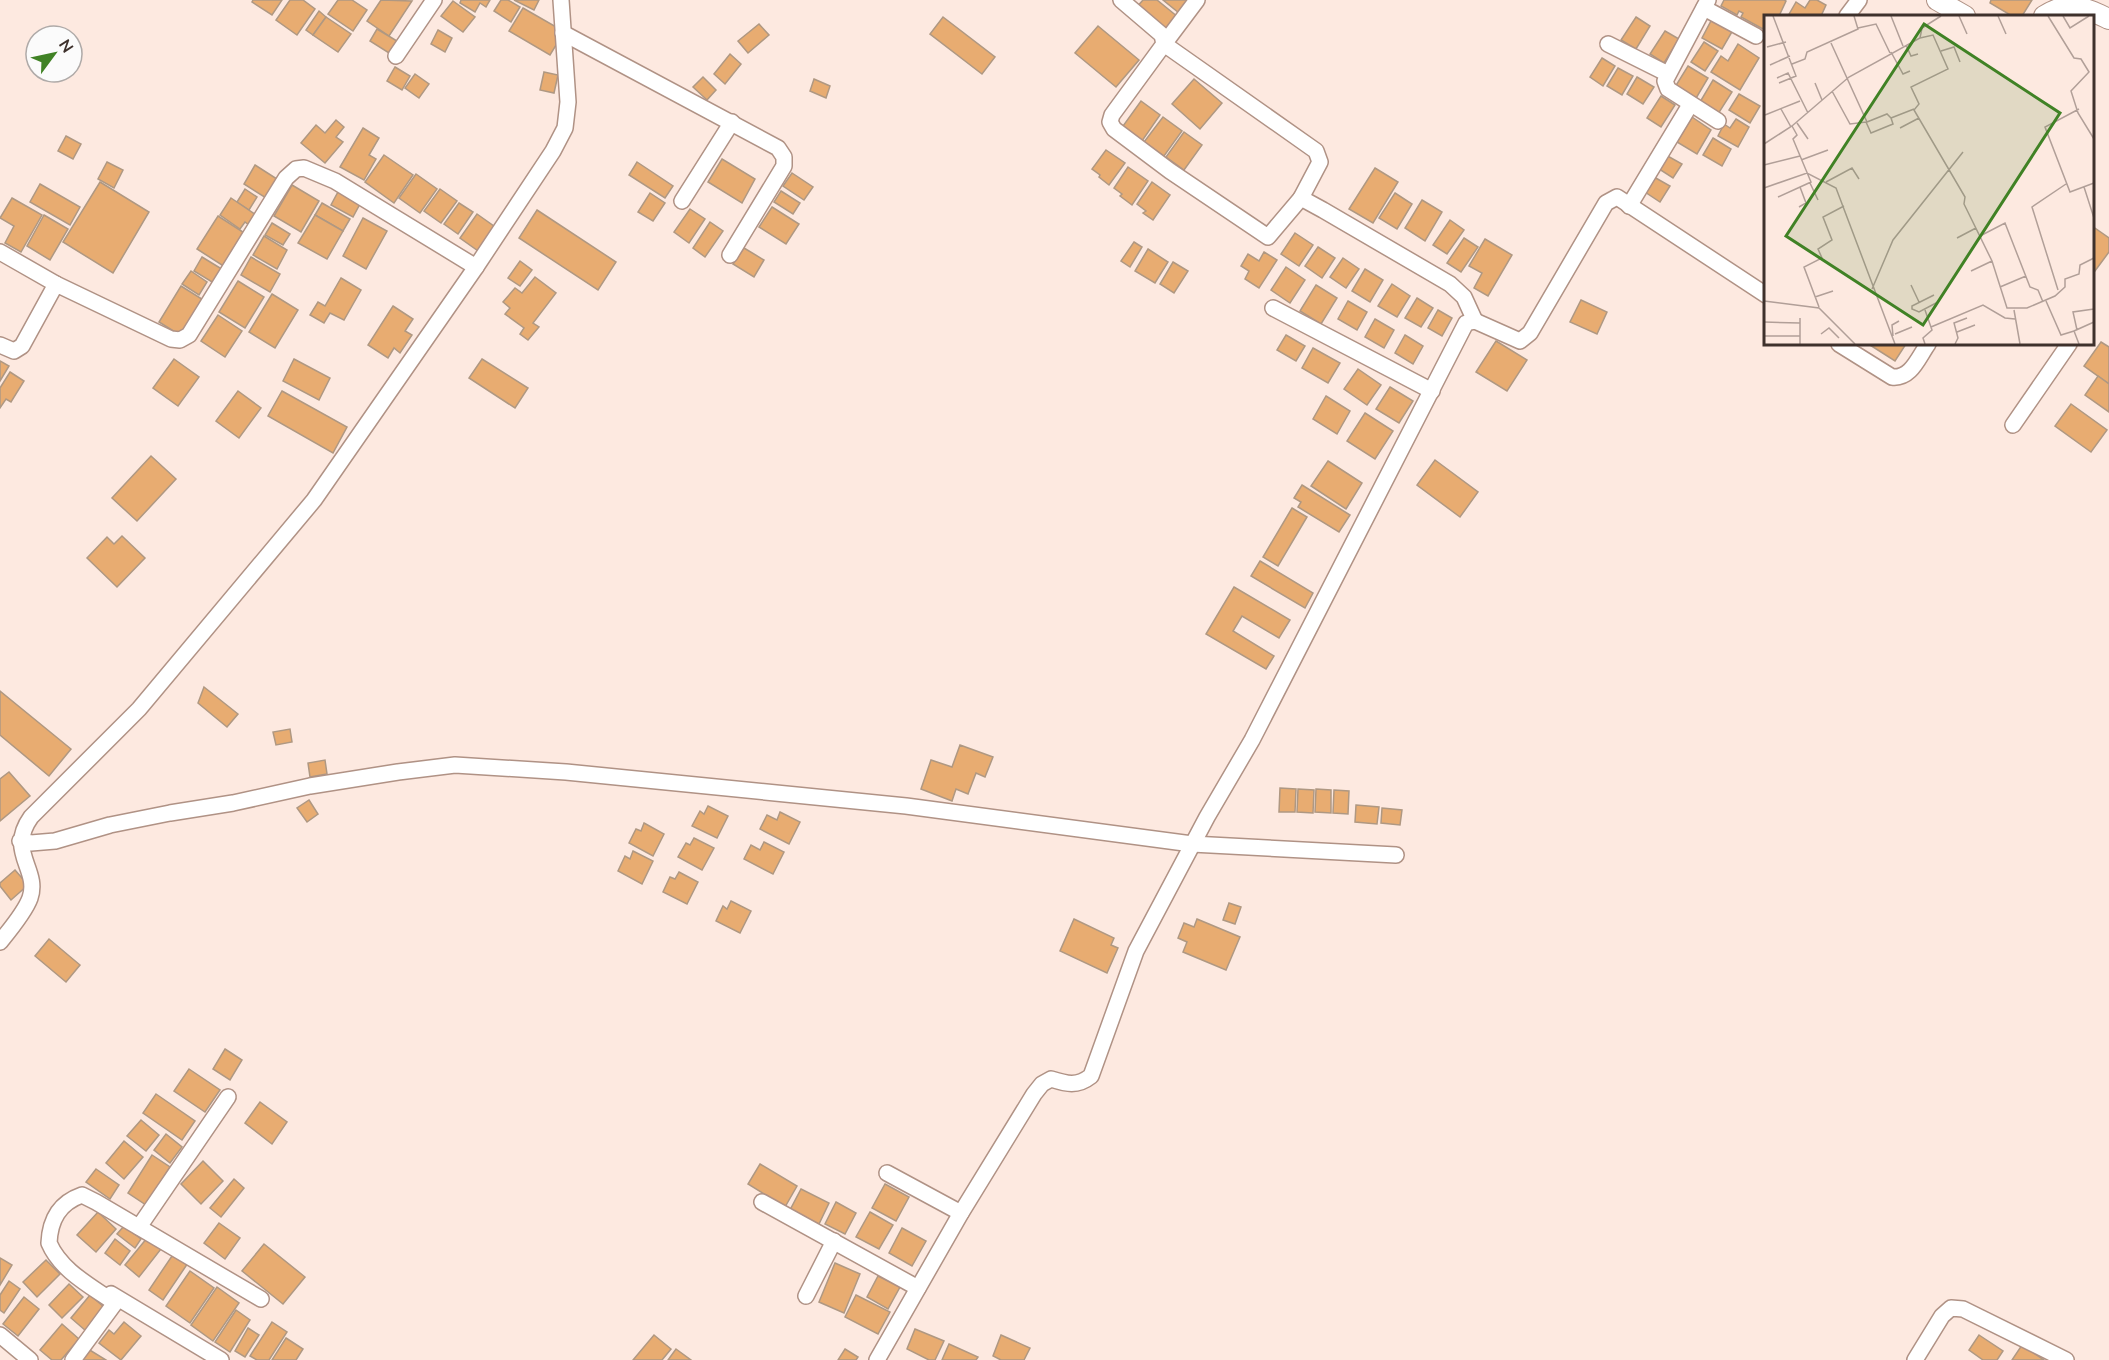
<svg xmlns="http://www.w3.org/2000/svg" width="2109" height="1360" font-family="'Nunito Sans',sans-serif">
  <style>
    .building { fill: #e8ac71; stroke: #af9882; stroke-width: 1.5 }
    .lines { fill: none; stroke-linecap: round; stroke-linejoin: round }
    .minor-casing { stroke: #b09285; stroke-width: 18 }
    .tertiary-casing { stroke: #b09285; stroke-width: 22 }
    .minor { stroke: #fff; stroke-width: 15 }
    .tertiary { stroke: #fff; stroke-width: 20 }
    .inset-road { fill: none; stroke: #b19f98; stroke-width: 1.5 }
    .view { fill: #408225; fill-opacity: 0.15; stroke: #408225; stroke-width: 3 }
    .inset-edge { fill: none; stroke: #3e312c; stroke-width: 3 }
  </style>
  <rect width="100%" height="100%" fill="#fde9e0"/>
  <g class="building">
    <polygon points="253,0 282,0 272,15 252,2"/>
    <polygon points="290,0 303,0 315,9 297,35 276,20"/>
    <polygon points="338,0 352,0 367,10 353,31 328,14"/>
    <polygon points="381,0 412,1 389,36 367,21"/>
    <polygon points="461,0 490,0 486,7 480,3 475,12 460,3"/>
    <polygon points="501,0 508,0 520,7 511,22 494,11"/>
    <polygon points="514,0 539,0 534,10"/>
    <polygon points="1143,0 1157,0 1178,17 1166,32 1136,8"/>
    <polygon points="1163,0 1189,0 1179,13"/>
    <polygon points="1724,0 1784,0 1786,1 1779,16 1766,16 1766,24 1763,29 1741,17 1743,13 1739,11 1737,15 1721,6"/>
    <polygon points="1810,0 1817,0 1826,5 1821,16 1788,16 1796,2 1805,8"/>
    <polygon points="1991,0 2032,0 2022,16 2012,16 1990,3"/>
    <polygon points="453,1 475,17 463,32 441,16"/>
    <polygon points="523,8 558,28 555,34 561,37 550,55 509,31"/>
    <polygon points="319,11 326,17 313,35 306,30"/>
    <polygon points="326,17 351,34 338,52 313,35"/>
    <polygon points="943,17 995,57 982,74 930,34"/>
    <polygon points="1636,17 1650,26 1636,49 1621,40"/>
    <polygon points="1712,19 1733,30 1722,49 1702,38"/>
    <polygon points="759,24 769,35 748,53 738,41"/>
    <polygon points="1098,26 1139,60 1116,87 1075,53"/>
    <polygon points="377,29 397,41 389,53 370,41"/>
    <polygon points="438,30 452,38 445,52 431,44"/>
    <polygon points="1665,31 1679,39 1664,63 1650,54"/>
    <polygon points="1704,42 1718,51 1705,71 1691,62"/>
    <polygon points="1738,44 1759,58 1740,90 1711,72 1721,56 1728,61"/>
    <polygon points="730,54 741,64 725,84 714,74"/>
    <polygon points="1602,58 1615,66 1603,86 1590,77"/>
    <polygon points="1688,66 1708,78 1695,100 1675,87"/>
    <polygon points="395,67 410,76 402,90 387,81"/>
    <polygon points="1618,68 1633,76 1622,95 1607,86"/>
    <polygon points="544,72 558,75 554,93 540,90"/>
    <polygon points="415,74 429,84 419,98 405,88"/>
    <polygon points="703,77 716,90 707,100 693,87"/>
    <polygon points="1637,77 1654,87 1643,104 1627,94"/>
    <polygon points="814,79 830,86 826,98 810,91"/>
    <polygon points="1194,79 1222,103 1200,129 1172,104"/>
    <polygon points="1713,80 1732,92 1718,114 1700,102"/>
    <polygon points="1739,94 1760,106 1750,123 1729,110"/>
    <polygon points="1661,96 1675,105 1661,127 1647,118"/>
    <polygon points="1141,101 1160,115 1142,141 1123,126"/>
    <polygon points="1163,117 1182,131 1164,156 1144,142"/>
    <polygon points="1692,117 1711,130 1697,154 1677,142"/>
    <polygon points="1736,119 1749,127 1738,147 1718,136 1724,124 1730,128"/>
    <polygon points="336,120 344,127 336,137 343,142 325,163 301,143 316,125 325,133"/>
    <polygon points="363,128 379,138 369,155 376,159 364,180 340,167"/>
    <polygon points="1184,132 1202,145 1184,170 1166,157"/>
    <polygon points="66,136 81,144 73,159 58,151"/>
    <polygon points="1713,138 1731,149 1722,166 1703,155"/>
    <polygon points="1106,150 1125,163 1109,185 1099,177 1100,175 1092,169"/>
    <polygon points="1664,154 1682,164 1673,178 1656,167"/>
    <polygon points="384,155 413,175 394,203 365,182"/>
    <polygon points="722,159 755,179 742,203 708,182"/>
    <polygon points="107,162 123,170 114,188 98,179"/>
    <polygon points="637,162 673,186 665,198 629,175"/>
    <polygon points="255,165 277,179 266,198 244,184"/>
    <polygon points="1128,167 1148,181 1132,205 1120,196 1122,194 1114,188"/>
    <polygon points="1375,168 1398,182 1373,223 1349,209"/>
    <polygon points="792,173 813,187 804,200 783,186"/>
    <polygon points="416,174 437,189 420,213 399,198"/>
    <polygon points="1654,177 1670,186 1660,202 1645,192"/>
    <polygon points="100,182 149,212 113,273 63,242"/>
    <polygon points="1152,182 1170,195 1153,220 1143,213 1146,211 1137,204"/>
    <polygon points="40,184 80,207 70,225 30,202"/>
    <polygon points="292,185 319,201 301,232 274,216"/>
    <polygon points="245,189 257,197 249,210 237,202"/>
    <polygon points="440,189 457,201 441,223 424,211"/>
    <polygon points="339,190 361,202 353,217 331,205"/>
    <polygon points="781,191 800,203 793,214 774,202"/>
    <polygon points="650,193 665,203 653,221 638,212"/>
    <polygon points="1395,193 1412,204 1397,229 1379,218"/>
    <polygon points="12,198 42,215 21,252 5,243 14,226 0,218"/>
    <polygon points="231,198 256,215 249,225 245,222 240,229 220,215"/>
    <polygon points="1422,200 1442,212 1425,241 1405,228"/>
    <polygon points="322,203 350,219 343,231 315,215"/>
    <polygon points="459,203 473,212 458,234 444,224"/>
    <polygon points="772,207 799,224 786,244 759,227"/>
    <polygon points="690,209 705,219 689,243 674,232"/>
    <polygon points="537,210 616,262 598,290 519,238"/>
    <polygon points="477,214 498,229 481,253 460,238"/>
    <polygon points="44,215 68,229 50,260 27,246"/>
    <polygon points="315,215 343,231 327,259 298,243"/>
    <polygon points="218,216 246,234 225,267 197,249"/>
    <polygon points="363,218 387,231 366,269 343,256"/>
    <polygon points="1450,220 1464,230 1447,254 1433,245"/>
    <polygon points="710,222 723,231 705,257 693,248"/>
    <polygon points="272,223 290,234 283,245 265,235"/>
    <polygon points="2092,226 2109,238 2109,252 2092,275"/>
    <polygon points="1295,233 1313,245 1299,266 1281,254"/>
    <polygon points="264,236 287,250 277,269 253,255"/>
    <polygon points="1464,238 1478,247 1461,272 1447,263"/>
    <polygon points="1485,239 1512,255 1488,296 1474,288 1482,273 1469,266"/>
    <polygon points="1134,242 1142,247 1130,267 1121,261"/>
    <polygon points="1318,247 1335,258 1322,278 1305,266"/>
    <polygon points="744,248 764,260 754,277 733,264"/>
    <polygon points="1148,249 1168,262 1155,283 1135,271"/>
    <polygon points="1264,252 1277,260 1259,288 1245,279 1249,271 1241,266 1248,254 1259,261"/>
    <polygon points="202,257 225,271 217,285 194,271"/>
    <polygon points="251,257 280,274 270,292 241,275"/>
    <polygon points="1343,258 1359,269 1346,288 1330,277"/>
    <polygon points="520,261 532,270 520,286 508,278"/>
    <polygon points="1173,262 1188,271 1174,293 1160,284"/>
    <polygon points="1286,267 1305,280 1290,303 1271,290"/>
    <polygon points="1365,269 1383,280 1370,302 1352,291"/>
    <polygon points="191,271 207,282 199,295 182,284"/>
    <polygon points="535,277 556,293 533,323 539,327 528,340 520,334 524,328 505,314 510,308 503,302 515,288 522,293"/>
    <polygon points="341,278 361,290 344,320 330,313 324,323 310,315 318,302 325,306"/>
    <polygon points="238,281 264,297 245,328 219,312"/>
    <polygon points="1392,284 1410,296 1397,317 1378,306"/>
    <polygon points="1316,285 1337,298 1321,324 1300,311"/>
    <polygon points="181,286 205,301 183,337 159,322"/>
    <polygon points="272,294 298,310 275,348 249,332"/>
    <polygon points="1417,298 1433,308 1421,327 1405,318"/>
    <polygon points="1581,300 1607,312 1597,334 1570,322"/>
    <polygon points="1348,301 1367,312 1357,330 1338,319"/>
    <polygon points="393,306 413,319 405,331 412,335 400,353 394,348 388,358 368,345"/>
    <polygon points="1438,310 1452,318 1442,336 1428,328"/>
    <polygon points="218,315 242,331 225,357 201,341"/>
    <polygon points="1375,319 1394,330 1384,348 1365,337"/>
    <polygon points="1286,335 1305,346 1296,361 1277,350"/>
    <polygon points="1405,335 1423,346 1413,364 1395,353"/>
    <polygon points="1496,341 1527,360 1507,391 1476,372"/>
    <polygon points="2101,342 2109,347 2109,384 2084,366"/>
    <polygon points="1871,344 1906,344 1895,361 1870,345"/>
    <polygon points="1313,348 1340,363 1328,383 1302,368"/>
    <polygon points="174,359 199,377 178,406 153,388"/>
    <polygon points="294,359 330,378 319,400 283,381"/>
    <polygon points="482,359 528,388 515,408 469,378"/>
    <polygon points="0,361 9,366 0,381"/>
    <polygon points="1358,369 1381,385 1367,405 1344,389"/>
    <polygon points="10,372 24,381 11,402 6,399 0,408 0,388"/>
    <polygon points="2098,376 2109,384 2109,412 2085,395"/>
    <polygon points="1390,387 1413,401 1399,423 1376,409"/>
    <polygon points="238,391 261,408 239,438 216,421"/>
    <polygon points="282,391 347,427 333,453 268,416"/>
    <polygon points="1326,396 1350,411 1337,434 1313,419"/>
    <polygon points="2071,404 2107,430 2091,452 2055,426"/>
    <polygon points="1365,413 1393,431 1375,459 1347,441"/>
    <polygon points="151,456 176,479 137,521 112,498"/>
    <polygon points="1435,460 1478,492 1460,517 1417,485"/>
    <polygon points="1328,461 1362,483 1346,509 1311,486"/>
    <polygon points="1302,485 1350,515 1339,532 1298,507 1301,502 1294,498"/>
    <polygon points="1292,508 1307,517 1278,566 1263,557"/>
    <polygon points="122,536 145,558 117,587 87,558 107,537 114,544"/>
    <polygon points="1260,561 1313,593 1305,608 1251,576"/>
    <polygon points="1234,587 1290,620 1279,638 1242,616 1233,631 1274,656 1266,669 1206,634"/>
    <polygon points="204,687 238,714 227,727 198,703"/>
    <polygon points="0,691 71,749 49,776 0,735"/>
    <polygon points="290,729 292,742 276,745 273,732"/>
    <polygon points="960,745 993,757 985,777 976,773 968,794 956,789 952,801 921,789 931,760 952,767"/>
    <polygon points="325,760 327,774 310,777 308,763"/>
    <polygon points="9,772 30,796 0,821 0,779"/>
    <polygon points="1280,788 1296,789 1295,812 1279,812"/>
    <polygon points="1298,789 1314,790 1313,813 1297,812"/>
    <polygon points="1316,789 1331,790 1331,813 1315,812"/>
    <polygon points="1334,790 1349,791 1348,814 1333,813"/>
    <polygon points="309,800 318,814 307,822 297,808"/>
    <polygon points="1356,805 1379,807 1377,824 1355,822"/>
    <polygon points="708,806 728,816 717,838 692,826 700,811 704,814"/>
    <polygon points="1382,808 1402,810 1400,825 1381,823"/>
    <polygon points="780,812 800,822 789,844 760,829 767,815 777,820"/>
    <polygon points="644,823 664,834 653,856 629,843 636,829 641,831"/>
    <polygon points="694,838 714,848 702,870 678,857 686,843 690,845"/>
    <polygon points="764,842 784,852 773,874 744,859 751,845 760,850"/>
    <polygon points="633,851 653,861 642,884 618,871 625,856 630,859"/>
    <polygon points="15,870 28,885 11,900 0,886 0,883"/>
    <polygon points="679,872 698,882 687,904 663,892 670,877 675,879"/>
    <polygon points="731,901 751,911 740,933 716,921 723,906 727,909"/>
    <polygon points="1229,903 1241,907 1235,924 1223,920"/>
    <polygon points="1074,919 1114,938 1111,945 1118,948 1107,973 1060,951"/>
    <polygon points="1197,919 1240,937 1226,970 1183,952 1187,942 1178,938 1184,923 1194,927"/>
    <polygon points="49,939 80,965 66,982 35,956"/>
    <polygon points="225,1049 242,1060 230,1080 213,1069"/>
    <polygon points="189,1069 220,1090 205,1112 174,1091"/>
    <polygon points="156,1094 195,1121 182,1140 143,1113"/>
    <polygon points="260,1102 287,1122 272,1144 245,1123"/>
    <polygon points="141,1120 159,1135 146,1151 127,1136"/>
    <polygon points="166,1134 182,1147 170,1163 154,1150"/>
    <polygon points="124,1141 143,1157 124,1179 106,1163"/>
    <polygon points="152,1155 170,1167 146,1205 128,1193"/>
    <polygon points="203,1161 223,1181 201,1204 181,1184"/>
    <polygon points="760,1164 797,1186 785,1207 748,1184"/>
    <polygon points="96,1169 119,1185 110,1199 86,1182"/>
    <polygon points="234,1179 244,1188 221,1217 210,1208"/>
    <polygon points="885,1184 909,1197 896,1221 872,1208"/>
    <polygon points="801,1189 829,1203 819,1224 790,1210"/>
    <polygon points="836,1202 856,1213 845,1234 825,1224"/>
    <polygon points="98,1212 116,1229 96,1252 77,1235"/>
    <polygon points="870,1212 893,1225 879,1249 856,1237"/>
    <polygon points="219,1223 240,1238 225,1259 204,1243"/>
    <polygon points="124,1226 141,1239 135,1248 117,1234"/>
    <polygon points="902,1228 926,1241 912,1266 889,1253"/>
    <polygon points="147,1238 161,1249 139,1277 125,1265"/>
    <polygon points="115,1239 130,1251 120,1265 105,1253"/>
    <polygon points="264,1244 305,1277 283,1304 242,1271"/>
    <polygon points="174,1253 188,1263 163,1300 149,1290"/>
    <polygon points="0,1258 12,1265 0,1285"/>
    <polygon points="46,1260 60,1274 37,1297 23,1282"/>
    <polygon points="835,1263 860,1274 844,1313 819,1302"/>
    <polygon points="190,1271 214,1288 190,1323 166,1306"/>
    <polygon points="878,1276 900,1287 888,1309 867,1297"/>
    <polygon points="9,1281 20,1289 4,1313 0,1310 0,1295"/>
    <polygon points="69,1284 83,1297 62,1318 49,1305"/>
    <polygon points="217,1287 239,1303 213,1341 191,1325"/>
    <polygon points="90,1295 105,1308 86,1331 71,1318"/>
    <polygon points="856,1295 890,1312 878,1334 845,1317"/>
    <polygon points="24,1297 39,1309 18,1336 3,1324"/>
    <polygon points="236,1310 250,1320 230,1352 215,1342"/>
    <polygon points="124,1322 141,1336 121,1360 99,1343 109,1330 114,1334"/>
    <polygon points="272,1322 287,1332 269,1360 257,1360 250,1356"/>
    <polygon points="62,1324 79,1339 61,1360 52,1360 40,1350"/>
    <polygon points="248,1328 259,1335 245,1357 235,1351"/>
    <polygon points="915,1329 944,1341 935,1360 929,1360 907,1349"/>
    <polygon points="654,1335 671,1349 662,1360 633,1360"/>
    <polygon points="1001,1335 1030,1348 1024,1360 1001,1360 993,1356"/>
    <polygon points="1979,1335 2003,1351 1997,1360 1983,1360 1969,1350"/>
    <polygon points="286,1338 303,1349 296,1360 272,1360"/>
    <polygon points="949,1344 978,1357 976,1360 942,1360"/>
    <polygon points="2022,1345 2044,1360 2012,1360"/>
    <polygon points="88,1349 106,1360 81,1360"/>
    <polygon points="676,1349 691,1360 668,1360"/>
    <polygon points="845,1349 858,1357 856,1360 838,1360"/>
  </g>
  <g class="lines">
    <g class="minor-casing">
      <g id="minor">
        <polyline points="1121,0 1162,35 1164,44 1112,115 1110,122 1114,129 1170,171 1268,237 1301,198 1323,210 1450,284 1464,297 1475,321"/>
        <polyline points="1197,0 1164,44 1316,151 1320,162 1301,198"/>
        <polyline points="1708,0 1665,81 1668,89 1718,121"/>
        <polyline points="1704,8 1756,36"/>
        <polyline points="1847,16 1859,0"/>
        <polyline points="563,33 778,148 784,157 784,166 730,255"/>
        <polyline points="1608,44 1668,74"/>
        <polyline points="396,56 434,0"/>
        <polyline points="682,201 732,122"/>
        <polyline points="1629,206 1690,105"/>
        <polyline points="0,252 56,284"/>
        <polyline points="1273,308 1432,391"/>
        <path d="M1839,344L1892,377C1911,379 1918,358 1928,344"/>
        <polyline points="0,345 14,351 22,346 56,284 171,339 180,340 189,335 286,178 296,169 304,168 335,181 476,267"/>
        <polyline points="2013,425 2069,344"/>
        <polyline points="20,841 31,843 55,841 110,825 170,813 233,803 310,786 398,772 455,765 566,772 906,806 1192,844 1396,855"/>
        <path d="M0,942C9,931 25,912 30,898C40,869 6,852 31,817L139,709L314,500L476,267L553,151L565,128L568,102L561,0"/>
        <polyline points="887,1173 961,1213"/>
        <polyline points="762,1202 918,1288"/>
        <polyline points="139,1227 228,1097"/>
        <polyline points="806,1296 834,1241"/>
        <polyline points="113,1297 111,1294 221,1360"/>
        <path d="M115,1303C91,1286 61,1271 49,1243C50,1220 59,1203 82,1195L96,1202L261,1299"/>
        <polyline points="0,1335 30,1360"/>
        <polyline points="73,1360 115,1303"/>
        <path d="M877,1360L961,1213L1034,1094L1042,1084L1051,1079C1067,1084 1077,1087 1091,1076L1136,951L1207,817L1252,740L1466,323L1475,321L1520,341L1530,333L1606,203L1617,197L1766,295"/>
        <polyline points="1915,1360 1942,1316 1951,1308 1963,1309 2066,1360"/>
      </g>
    </g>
    <g class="tertiary-casing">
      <g id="tertiary">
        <polyline points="1937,0 1965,16"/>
        <path d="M2044,16C2069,0 2083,7 2109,19"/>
      </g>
    </g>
    <use href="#minor" class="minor"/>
    <use href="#tertiary" class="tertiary"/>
  </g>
  <g transform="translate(1764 15)">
    <rect width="330" height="330" fill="#fde9e0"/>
    <path class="inset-road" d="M9,1L32,61L15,68M127,1L139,31M195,1L203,19M234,1L242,19M284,1L310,43L317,44L325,57L307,76L314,98L330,124M299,1L306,13L325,1M94,13L112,9L126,38M156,23L169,20L184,54L147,72L155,89L150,95L201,182L200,189L228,246L243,293H263L291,281L301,272V264L315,259L316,250L330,243M67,28L103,107L123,99L127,103M142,30L147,41L154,39M3,32L22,27M177,36L190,32L196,47M127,37L139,59L146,56M28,49L41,44L43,37L94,14L90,1M6,50L26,41M13,63L24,58L44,98M51,68L58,85M68,76L86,109L102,107L107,118L129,109L127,103L150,94M17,94L27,112M315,94L281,112L306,177L330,168M1,100L36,86M33,108L44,124M136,113L155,103M0,129L28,111L85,62L156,23L158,13L177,1M37,145L64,135M0,150L36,141M62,167L88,153L95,164M46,168L54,185M320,172L330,203M0,173L43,158L72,173L131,329M14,182L47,167L29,124L33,120L28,111M35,192L42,188L36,172M216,221L241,208L266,272L274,275L279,287M193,223L212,213M207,256L228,246M147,270L155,287M236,272L262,261M108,274L129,225L199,137M294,275L268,192L302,169M170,280L148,291V294L155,297L174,287M51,282L69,276M0,286L55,293L91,329M282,286L297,320L310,316M55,292L40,252L58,243L54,234L68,225L59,202L80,191M161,295L168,315L159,323L161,329M250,295L256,329M36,303V329M0,307L36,308M167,312L219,290L241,303L251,304M313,315L309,297L330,294M193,317L211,310M57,319L65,313L75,323M131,319L148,312M0,321H36M129,321L128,310L135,306M191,329L194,323L190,308L203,303M315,329L310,316L330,307"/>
    <path class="view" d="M160,9L296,98L159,310L22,221Z"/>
    <rect width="330" height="330" class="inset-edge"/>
  </g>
  <g transform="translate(54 54) rotate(57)"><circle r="28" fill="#fbfbfb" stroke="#afaaa8" stroke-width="1.5"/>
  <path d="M0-4.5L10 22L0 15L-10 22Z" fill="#408225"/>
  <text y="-9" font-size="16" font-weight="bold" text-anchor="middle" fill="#3e312c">N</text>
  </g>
</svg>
